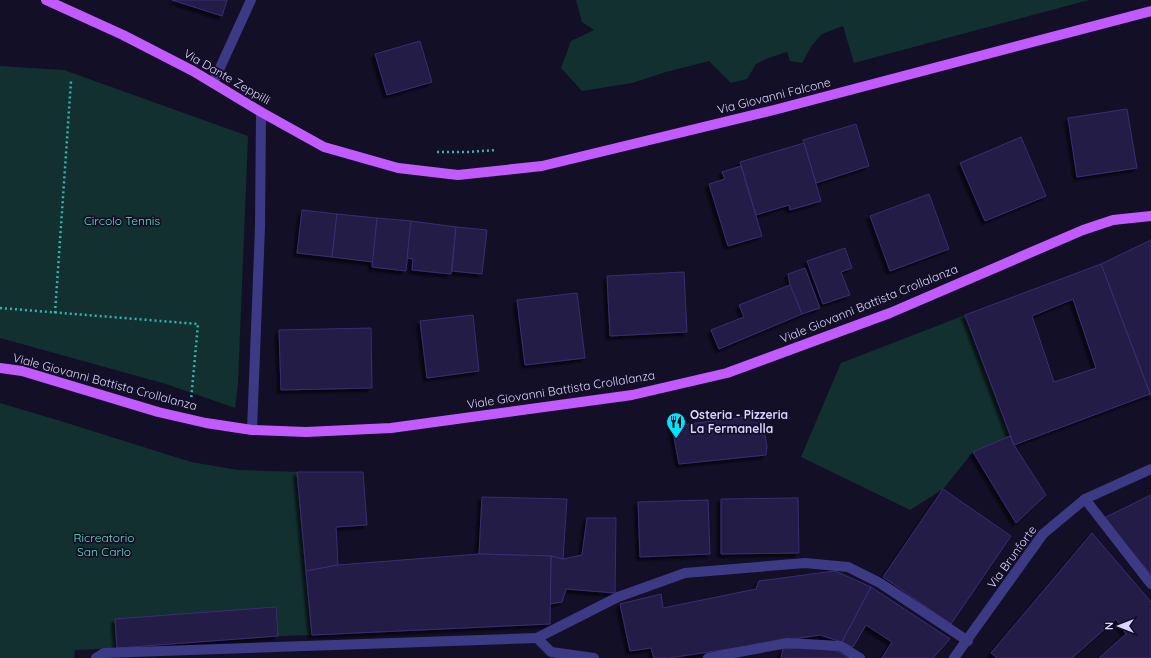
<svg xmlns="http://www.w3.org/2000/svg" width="1151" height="658" font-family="Quicksand,sans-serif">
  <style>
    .green { fill: #12302f }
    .building { fill: #241b47; stroke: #3b2d73; fill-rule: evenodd; filter: url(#shadow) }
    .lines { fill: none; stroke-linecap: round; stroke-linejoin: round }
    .path { stroke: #2fb8b0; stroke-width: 2.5; stroke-dasharray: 2 3; stroke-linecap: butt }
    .minor { stroke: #3d3a85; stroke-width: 10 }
    .major { stroke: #c25bff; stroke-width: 10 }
    .labels { text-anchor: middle; stroke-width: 3.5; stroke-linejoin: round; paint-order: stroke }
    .street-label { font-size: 12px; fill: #d9d4ff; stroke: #130f26 }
    .park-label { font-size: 12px; fill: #5fe0c0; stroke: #130f26 }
    .poi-label { font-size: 12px; font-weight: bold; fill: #d9d4ff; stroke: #130f26; text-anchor: start }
  </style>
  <defs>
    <filter id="shadow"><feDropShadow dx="-3.5" dy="3.5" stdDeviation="1" flood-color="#0009"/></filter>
  </defs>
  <rect width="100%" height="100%" fill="#130f26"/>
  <g class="green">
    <polygon points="576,0 1089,0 854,63 843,26 822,34 812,45 802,63 790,61 787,52 768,58 756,64 747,79 731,83 709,61 666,72 632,83 582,91 561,68 571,41 594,30 582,22"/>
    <polygon points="0,66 64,70 248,136 238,384 235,408 166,384 0,338"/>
    <polygon points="965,315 1010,436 973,452 943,489 910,510 801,457 841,363"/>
    <path d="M0,403L67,423L191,462L238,470L297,472L312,635C232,637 154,647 75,650L74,658H0Z"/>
  </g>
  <g class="building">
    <polygon points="172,0 227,0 222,16"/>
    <polygon points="420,41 432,82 387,95 375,54"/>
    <polygon points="1127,109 1137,168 1077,177 1068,118"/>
    <polygon points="856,124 869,166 816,183 803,140"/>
    <polygon points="1021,137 1046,196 985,221 960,163"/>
    <polygon points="804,143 821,201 790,210 789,205 756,215 740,162"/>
    <polygon points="741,166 762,236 728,246 709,184 725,179 722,172"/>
    <polygon points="929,194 949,249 890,271 870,216"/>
    <polygon points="302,210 337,214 332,257 297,253"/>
    <polygon points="337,214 377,218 373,262 332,257"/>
    <polygon points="377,218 411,221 406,271 372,267"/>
    <polygon points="411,221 456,227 451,274 412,270 413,259 407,258"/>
    <polygon points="456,227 487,230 482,274 452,271"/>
    <polygon points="1151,240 1151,396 1101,264"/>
    <polygon points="845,248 852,268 841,272 850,295 823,304 807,261"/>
    <path d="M1101,264L1150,394L1014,445L965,315ZM1073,299L1096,368L1054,382L1032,316Z"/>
    <polygon points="805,268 820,308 802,314 790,285 788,274"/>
    <polygon points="684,272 687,332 610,336 607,276"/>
    <polygon points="790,285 802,314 719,349 711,330 744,317 739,305"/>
    <polygon points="577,293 585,358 525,365 517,300"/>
    <polygon points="473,315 479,371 427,378 420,321"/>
    <polygon points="371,328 372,388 281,390 279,330"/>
    <polygon points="761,415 767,446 766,455 679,464 672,426"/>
    <polygon points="1010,436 1014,445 1046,495 1016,523 973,452"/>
    <polygon points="297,472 363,472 367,525 336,527 338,565 306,571"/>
    <polygon points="943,489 1011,536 951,624 883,577"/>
    <polygon points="1151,495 1151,575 1104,518"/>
    <polygon points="482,497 567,499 563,559 551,556 479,554"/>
    <polygon points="798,498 799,553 721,554 721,499"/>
    <polygon points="708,500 710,554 640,557 638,502"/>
    <polygon points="587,518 616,518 615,593 566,589 562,602 550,604 551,556 563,559 582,555"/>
    <polygon points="1092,533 1151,602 1151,658 1099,658 1126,634 1116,619 1072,658 997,658 991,653"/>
    <polygon points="479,554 551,556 550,624 312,635 306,571 338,565"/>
    <polygon points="835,571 871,587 842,642 820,635 669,658 654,658 651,648 630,651 620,604 661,594 663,608 756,589 759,581"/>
    <polygon points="871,587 950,639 933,658 882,658 892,642 866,625 853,647 842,642"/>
    <polygon points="276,607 278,636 117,648 115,619"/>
    <polygon points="809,647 836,651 851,658 781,658 783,649"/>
  </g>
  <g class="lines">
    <g class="path">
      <polyline points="437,152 468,152 496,150"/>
      <polyline points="0,308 198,324 191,400"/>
      <polyline points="55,313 71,81"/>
    </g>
    <g class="minor">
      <polyline points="213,83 251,0"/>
      <polyline points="252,430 260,227 261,112"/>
      <polyline points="1085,499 1151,584"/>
      <polyline points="537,638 551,652 594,658"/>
      <polyline points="96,658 104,653 537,638 618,597 685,573 805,563 848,567 880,583 968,641"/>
      <polyline points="708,658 787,643 840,646 860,658"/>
      <polyline points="954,658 1043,534 1085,499 1151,469"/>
    </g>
    <g class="major">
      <polyline points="46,0 123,35 193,71 261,112 324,147 398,168 458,175 542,166 774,110 1151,11"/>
      <polyline points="0,368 22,371 158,412 206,423 252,430 306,432 391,428 632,395 727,373 890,313 1083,230 1113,220 1151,216"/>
    </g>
  </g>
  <defs>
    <g id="restaurant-pin" transform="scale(1)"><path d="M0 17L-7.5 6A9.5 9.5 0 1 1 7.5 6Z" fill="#00e5ff" stroke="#130f26"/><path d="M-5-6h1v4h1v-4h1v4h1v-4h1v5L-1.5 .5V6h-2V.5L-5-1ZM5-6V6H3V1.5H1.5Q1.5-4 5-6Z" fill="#111"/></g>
  </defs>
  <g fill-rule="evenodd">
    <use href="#restaurant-pin" x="676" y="422"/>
  </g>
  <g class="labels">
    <g class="street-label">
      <text transform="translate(227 77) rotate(30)" y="4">Via Dante Zeppilli</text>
      <text transform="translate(774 96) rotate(-14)" y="4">Via Giovanni Falcone</text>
      <text transform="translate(869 304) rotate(-22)" y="4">Viale Giovanni Battista Crollalanza</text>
      <text transform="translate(105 382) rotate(15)" y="4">Viale Giovanni Battista Crollalanza</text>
      <text transform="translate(561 390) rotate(-9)" y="4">Viale Giovanni Battista Crollalanza</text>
      <text transform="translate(1012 557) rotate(-54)" y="4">Via Brunforte</text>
    </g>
    <g class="park-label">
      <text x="122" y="225">Circolo Tennis</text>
      <text x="104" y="542">Ricreatorio<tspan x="104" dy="14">San Carlo</tspan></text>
    </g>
    <g class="poi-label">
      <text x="690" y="419">Osteria - Pizzeria<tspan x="690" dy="14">La Fermanella</tspan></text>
    </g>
  </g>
  <g transform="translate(1119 626) rotate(270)" stroke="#130f26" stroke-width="3" paint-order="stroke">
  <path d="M0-3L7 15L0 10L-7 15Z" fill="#d9d4ff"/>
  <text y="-6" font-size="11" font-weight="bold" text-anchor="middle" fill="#d9d4ff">N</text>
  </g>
</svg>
